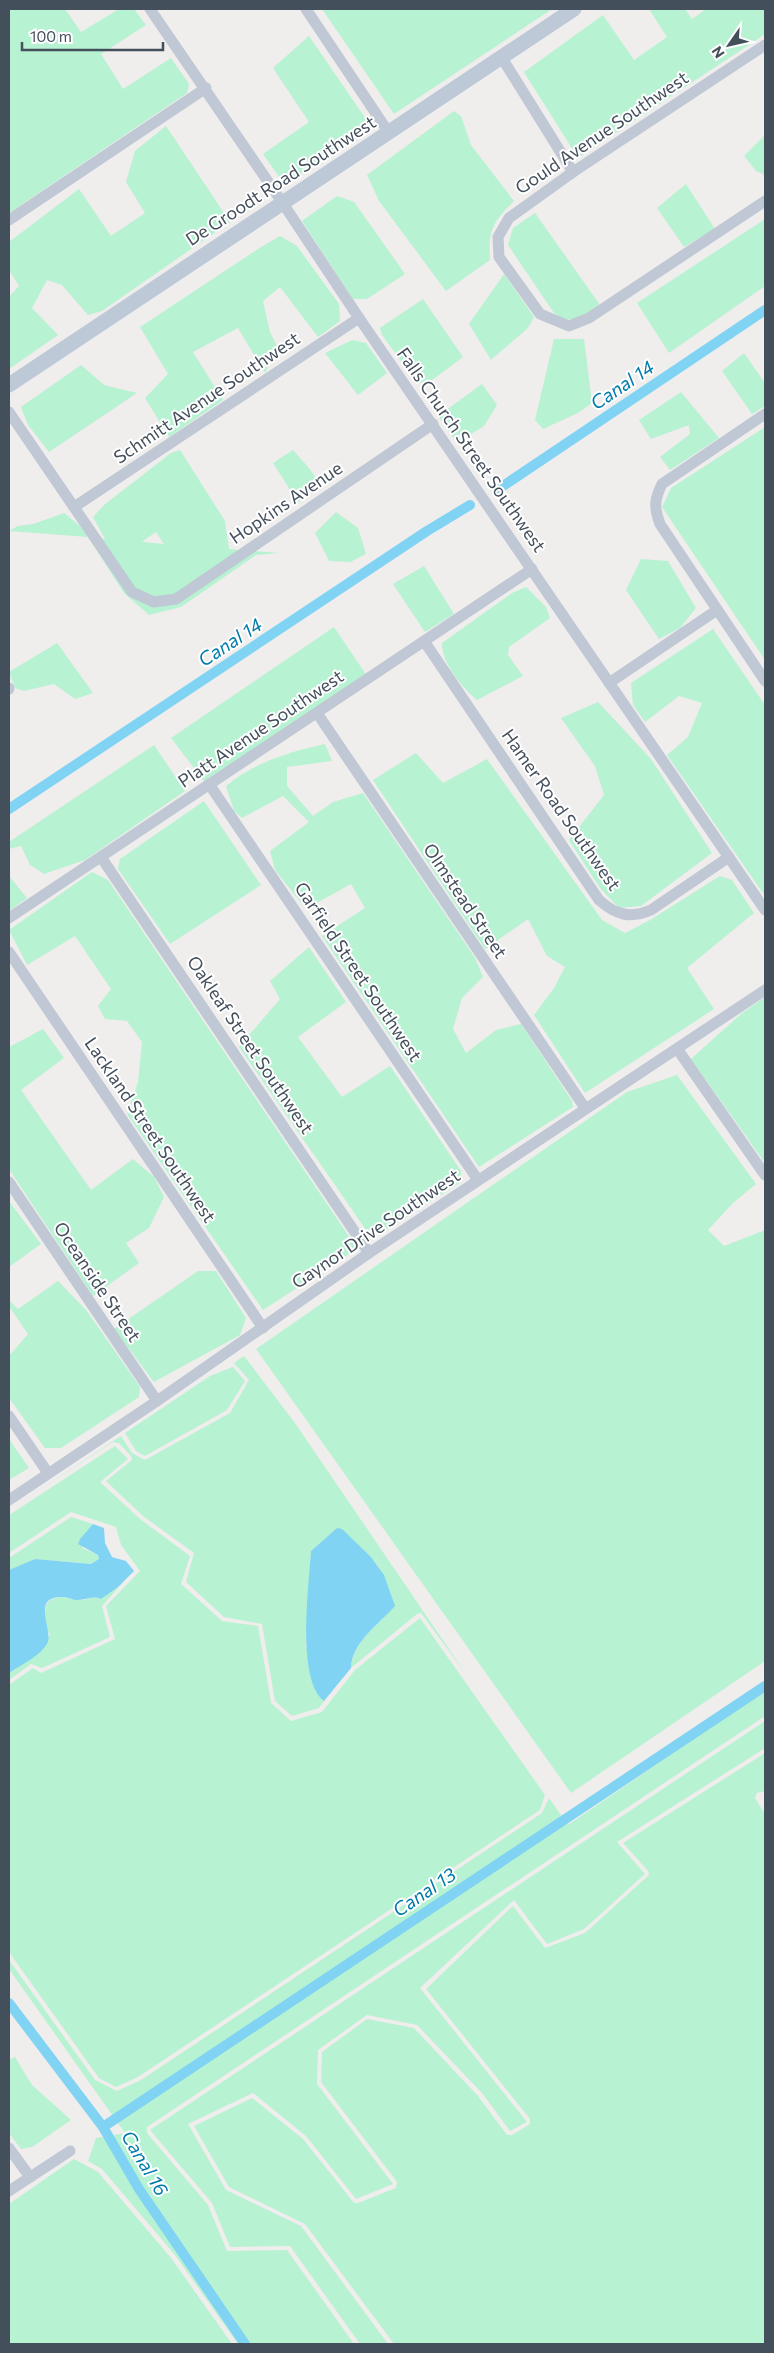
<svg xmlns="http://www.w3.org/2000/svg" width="774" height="2353" font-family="Commissioner,sans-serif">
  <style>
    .green { fill: #b7f2d2; fill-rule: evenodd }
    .water { fill: #80d3f3 }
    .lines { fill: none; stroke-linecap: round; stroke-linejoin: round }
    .canal { stroke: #80d3f3; stroke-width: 10 }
    .street { stroke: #bfc8d4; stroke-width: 11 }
    .secondary { stroke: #bec9d8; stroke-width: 15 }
    .labels { text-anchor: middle; stroke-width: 4; stroke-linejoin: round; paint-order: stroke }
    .street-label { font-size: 18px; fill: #444f5c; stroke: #fff }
    .water-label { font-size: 19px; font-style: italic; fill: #017bab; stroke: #fff }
  </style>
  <rect width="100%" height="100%" fill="#f0eded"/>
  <g class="green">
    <polygon points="9,9 65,9 81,32 119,9 134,9 146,25 101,54 123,89 171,58 189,84 187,93 9,213"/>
    <polygon points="322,9 552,9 394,114"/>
    <polygon points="649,9 685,9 692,19 706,9 765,9 765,34 578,158 524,72 603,15 634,60 667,37"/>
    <polygon points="309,36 372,128 285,185 263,154 309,122 273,68"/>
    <path d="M454,111L461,116L471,145L514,201C493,222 488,230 490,260L446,291L379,201L367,175Z"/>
    <polygon points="166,126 230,222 102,311 88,315 62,285 47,280 32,308 58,335 9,369 9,297 19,286 9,270 9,242 79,189 111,236 145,213 126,182 135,151"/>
    <polygon points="765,135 765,175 756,171 744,156"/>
    <polygon points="686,184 715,229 684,247 657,208"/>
    <polygon points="337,196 354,202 405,274 367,299 353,299 302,221"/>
    <polygon points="535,213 600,305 581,318 565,320 554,313 508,245 513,228"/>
    <polygon points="765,219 765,286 669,353 637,303"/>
    <polygon points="280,236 297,246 339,304 340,321 318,337 280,287 263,301 270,332 278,348 265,373 238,328 193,352 223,400 169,437 145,398 168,374 140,327 261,247"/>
    <polygon points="504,274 534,317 528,328 491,360 469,324"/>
    <polygon points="423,299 463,357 428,383 417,383 382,335 380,328"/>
    <polygon points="554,339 584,339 592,403 578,413 543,429 535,420"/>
    <polygon points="352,340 366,343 387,373 358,395 325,353"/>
    <polygon points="744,353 765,383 765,406 752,414 722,371"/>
    <polygon points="81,365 104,385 137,393 49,452 28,425 21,407"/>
    <polygon points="482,384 497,405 484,426 457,443 438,416"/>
    <polygon points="681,392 719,438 670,470 660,457 690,434 689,425 651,439 639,420"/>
    <polygon points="765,427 765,660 662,507 671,488"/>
    <path d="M180,450L225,521L229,549L279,553L256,555L181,607L149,615L124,593L88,537L9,531L18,526L33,524L64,513L80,526L88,537L105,539L93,517L104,505L171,453ZM156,532L164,544L143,542V541Z"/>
    <polygon points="293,450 309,468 321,485 298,502 273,463"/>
    <polygon points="336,512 358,528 366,554 350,562 329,561 315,533"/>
    <polygon points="641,559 668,561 696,608 680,628 659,639 626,590"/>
    <polygon points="424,566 454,614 425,632 393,584"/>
    <path d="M526,587L546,607L550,618L509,647L508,655L523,676L477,700C462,687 442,664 442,643L512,593Z"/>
    <polygon points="334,627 367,676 204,781 171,738"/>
    <polygon points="713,629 765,705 765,896 667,755 688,737 702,703 679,696 645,722 633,705 631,683"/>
    <polygon points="57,643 93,693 75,699 54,684 24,691 15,688 9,672"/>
    <polygon points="598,702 651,759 712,853 641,906 619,908 600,888 569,840 604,795 595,766 561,718"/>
    <path d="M325,744L332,761L287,767V786L313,816L333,802L363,793L475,958L483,977L462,998L453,1029L466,1053L496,1030L521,1024L572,1101L573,1107L479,1167L322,936L365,908L351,884L306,909L275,870L270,851L309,822L283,796L242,818L234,811L226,786C255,762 289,752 325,744Z"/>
    <polygon points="154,745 185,791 85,860 44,874 30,865 21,846 9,849 9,842"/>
    <polygon points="416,753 443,783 487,759 602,920 625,933 650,920 720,876 732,880 754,913 687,968 714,1009 585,1093 534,1015 554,988 565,967 547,956 528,919 485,949 373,780"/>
    <polygon points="204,801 261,885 170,944 118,869 120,859"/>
    <polygon points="92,872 108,880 352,1241 355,1250 263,1310 127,1114 138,1082 142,1042 127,1021 105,1019 98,1006 111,989 75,936 27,965 9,930"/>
    <polygon points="9,876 27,898 9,911"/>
    <polygon points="309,947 346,1002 298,1037 342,1097 390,1066 461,1171 461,1182 386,1230 371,1237 239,1047 280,999 270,981"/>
    <polygon points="765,997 765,1163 691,1059 741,1014"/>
    <polygon points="43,1029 64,1058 21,1090 91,1190 133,1159 154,1177 164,1197 149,1228 126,1243 139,1263 93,1296 9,1169 9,1047"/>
    <polygon points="677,1075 756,1184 733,1203 708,1230 724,1246 765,1230 765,1661 571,1793 256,1349 627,1092"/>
    <polygon points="9,1201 41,1244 9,1267"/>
    <polygon points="198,1271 216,1271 246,1318 240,1335 154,1382 114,1329"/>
    <polygon points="58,1281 86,1310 140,1387 139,1397 61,1448 45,1448 9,1398 9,1356 28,1334 11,1309 9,1309 9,1300 18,1309"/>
    <path d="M244,1356L295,1423L466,1674L421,1613L417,1614L351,1668C351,1648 373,1628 387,1614C387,1606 388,1596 387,1587C383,1561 355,1543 337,1528L311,1551L306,1646L323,1701L325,1700L319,1708L292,1716L275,1701L262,1624L224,1617L186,1582L194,1553L143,1516L106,1481L132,1460L131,1456L119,1443L113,1442L14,1507L121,1436L132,1453L145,1460L230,1413L249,1380L234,1363Z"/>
    <polygon points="233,1367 245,1381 227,1410 145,1456 136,1451 125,1433 210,1376"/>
    <polygon points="9,1439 29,1468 9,1480"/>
    <polygon points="115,1446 128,1459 100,1482 140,1519 190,1556 181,1584 222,1621 258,1626 271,1703 291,1721 322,1712 355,1670 420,1618 545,1795 540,1810 138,2077 116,2087 99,2078 9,1952 9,1685 33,1668 41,1673 115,1639 106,1606 140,1571 121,1545 116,1527 71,1512 9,1553 9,1515"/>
    <polygon points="71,1517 93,1524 82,1548 98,1555 100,1559 91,1564 35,1559 9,1570 9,1558"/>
    <path d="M125,1580L102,1606L110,1637L42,1668L31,1664L9,1680V1673L31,1659L50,1635C44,1621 39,1596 63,1597C68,1597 73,1600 79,1600C87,1600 92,1596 101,1598Z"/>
    <polygon points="765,1690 765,1716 147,2127 147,2133 208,2205 227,2251 287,2250 354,2344 238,2344 175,2255 102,2169 88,2161 96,2138 125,2133 9,1969 9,1960 95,2080 117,2091 141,2080 542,1813 549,1798 568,1825"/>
    <polygon points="765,1721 765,1748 617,1842 645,1874 584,1929 547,1944 514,1900 420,1988 527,2122 510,2131 482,2093 417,2025 367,2015 318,2050 317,2084 393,2184 356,2199 306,2136 253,2093 188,2124 226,2190 301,2226 388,2344 360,2344 290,2246 230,2247 212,2203 150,2130"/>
    <polygon points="765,1753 765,1791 757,1793 755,1798 765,1814 765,2344 394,2344 305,2224 229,2187 194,2126 252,2098 303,2139 354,2203 358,2203 396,2188 397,2182 321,2082 322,2052 367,2019 414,2028 478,2096 507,2135 512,2135 530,2124 530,2119 426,1989 513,1906 545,1948 585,1933 649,1875 648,1871 623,1843"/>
    <polygon points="15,2057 32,2085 71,2120 32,2147 21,2149 9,2133 9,2060"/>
    <polygon points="74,2159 98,2172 171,2258 232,2344 9,2344 9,2204"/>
  </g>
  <g class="water">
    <path d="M93,1524L104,1528L105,1543L112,1557L126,1561L134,1571L118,1587L101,1599C91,1595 85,1601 75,1600C71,1599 67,1597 64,1597C30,1595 53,1629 48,1642C41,1656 21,1665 9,1673V1570L35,1559L91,1564L99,1559L98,1555L78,1544L80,1539Z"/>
    <path d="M337,1528L342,1529L371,1557L384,1575L395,1606C380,1623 351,1643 351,1668L324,1701C296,1679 309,1585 311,1551Z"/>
  </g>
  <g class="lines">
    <g class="canal">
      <polyline points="497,490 765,310"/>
      <polyline points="9,809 427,531 470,505"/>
      <polyline points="9,2003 103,2127 139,2189 245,2344"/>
      <polyline points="103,2127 765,1686"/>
    </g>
    <g class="street">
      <polyline points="150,9 282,202 359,318 765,910"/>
      <polyline points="306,9 389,133"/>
      <polyline points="765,45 573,172 509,218 498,237 499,257 540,314 569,326 589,318 765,201"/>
      <polyline points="502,58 573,172"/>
      <polyline points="9,220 206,88"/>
      <polyline points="9,412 132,592 154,602 176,599 433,424"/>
      <path d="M765,414L662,484C654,500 654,508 660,524L765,681"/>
      <polyline points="74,507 359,318"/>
      <path d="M424,641L599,900C616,915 630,919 651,910L729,857"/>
      <polyline points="609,683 717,610"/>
      <polyline points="9,689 9,688"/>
      <polyline points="317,713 585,1108"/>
      <polyline points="209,784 478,1180"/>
      <polyline points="101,857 369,1253"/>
      <polyline points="9,918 532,569"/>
      <polyline points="9,952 263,1328"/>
      <polyline points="678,1050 765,1175"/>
      <polyline points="9,1182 157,1401"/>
      <polyline points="9,1416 48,1473"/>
      <polyline points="9,1500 157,1401 369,1253 765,990"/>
      <polyline points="9,2148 30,2177"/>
      <polyline points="9,2191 70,2151"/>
    </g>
    <polyline class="secondary" points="9,385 574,9"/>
  </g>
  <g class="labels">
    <g class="street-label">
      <text transform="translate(602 133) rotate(-34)" y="6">Gould Avenue Southwest</text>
      <text transform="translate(281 181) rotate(-33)" y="6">De Groodt Road Southwest</text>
      <text transform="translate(207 398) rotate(-34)" y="6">Schmitt Avenue Southwest</text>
      <text transform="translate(471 450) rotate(55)" y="6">Falls Church Street Southwest</text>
      <text transform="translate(286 503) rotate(-34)" y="6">Hopkins Avenue</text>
      <text transform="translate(261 729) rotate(-34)" y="6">Platt Avenue Southwest</text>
      <text transform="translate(561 810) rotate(55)" y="6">Hamer Road Southwest</text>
      <text transform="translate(465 901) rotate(56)" y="6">Olmstead Street</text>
      <text transform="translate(358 972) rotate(56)" y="6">Garfield Street Southwest</text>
      <text transform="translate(250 1045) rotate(56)" y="6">Oakleaf Street Southwest</text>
      <text transform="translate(150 1130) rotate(56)" y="6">Lackland Street Southwest</text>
      <text transform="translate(376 1229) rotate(-34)" y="6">Gaynor Drive Southwest</text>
      <text transform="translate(97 1282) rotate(56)" y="6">Oceanside Street</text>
    </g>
    <g class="water-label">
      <text transform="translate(622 385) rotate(-34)" y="7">Canal 14</text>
      <text transform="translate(230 642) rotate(-33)" y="7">Canal 14</text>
      <text transform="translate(424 1892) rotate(-34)" y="7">Canal 13</text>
      <text transform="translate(145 2163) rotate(59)" y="7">Canal 16</text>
    </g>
  </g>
  <rect width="774" height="2353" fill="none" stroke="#444f5c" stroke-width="20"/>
  <g transform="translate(729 45) rotate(236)" stroke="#ffffff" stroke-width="4" paint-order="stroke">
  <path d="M0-4L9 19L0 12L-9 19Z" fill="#444f5c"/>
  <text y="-8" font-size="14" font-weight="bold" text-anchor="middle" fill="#444f5c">N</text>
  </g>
  <path d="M22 42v8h141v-8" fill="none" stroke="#444f5c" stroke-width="2.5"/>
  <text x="30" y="42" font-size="15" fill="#444f5c" stroke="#ffffff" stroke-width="4" paint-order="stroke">100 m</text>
</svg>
